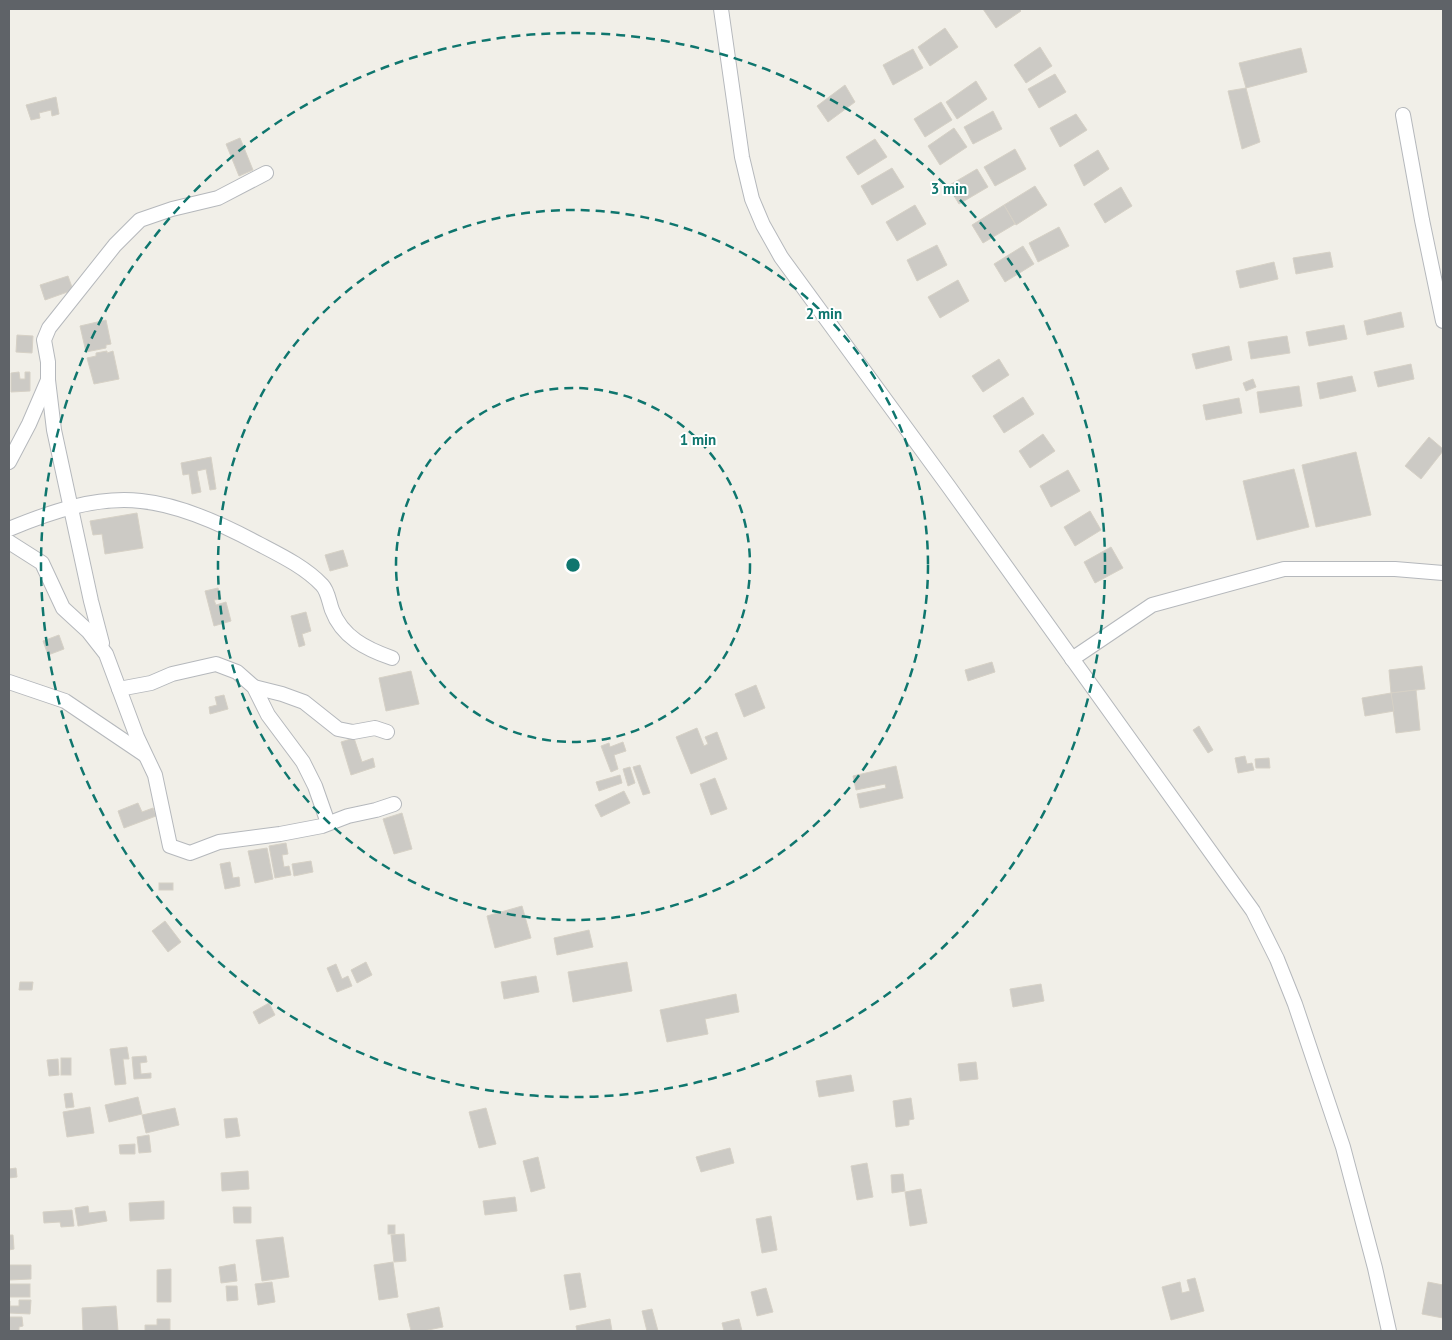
<svg xmlns="http://www.w3.org/2000/svg" width="1452" height="1340" font-family="'PT Sans',sans-serif">
  <style>
    .building { fill: #cccac5; stroke: #d6d1c6 }
    .lines { fill: none; stroke-linecap: round; stroke-linejoin: round }
    .street-casing { stroke: #b5b8bc; stroke-width: 16 }
    .street { stroke: #fff; stroke-width: 14 }
    .ring { fill: none; stroke: #0f766e; stroke-width: 2.5; stroke-dasharray: 9 6 }
    .centre { fill: #0f766e; stroke: #fff; stroke-width: 2.5 }
    .ring-label { font-size: 15px; text-anchor: middle; font-weight: bold; fill: #0f766e; stroke: #fff; stroke-width: 4; stroke-linejoin: round; paint-order: stroke }
  </style>
  <rect width="100%" height="100%" fill="#f1efe8"/>
  <g class="building">
    <polygon points="983,9 1019,9 1021,11 996,28"/>
    <polygon points="945,28 958,47 930,66 918,47"/>
    <polygon points="1040,47 1052,66 1026,83 1014,65"/>
    <polygon points="1301,48 1307,72 1246,88 1239,63"/>
    <polygon points="913,49 923,68 893,85 883,65"/>
    <polygon points="1055,74 1066,92 1039,108 1028,89"/>
    <polygon points="976,81 987,99 957,119 946,102"/>
    <polygon points="845,85 855,102 828,122 817,106"/>
    <polygon points="1246,88 1260,142 1242,149 1228,91"/>
    <polygon points="56,97 59,114 52,116 51,110 39,113 40,118 31,120 26,105"/>
    <polygon points="941,102 952,120 925,137 914,119"/>
    <polygon points="993,111 1002,129 973,144 964,127"/>
    <polygon points="1076,114 1087,130 1060,147 1050,128"/>
    <polygon points="954,128 967,147 940,165 928,146"/>
    <polygon points="240,138 253,170 239,176 226,144"/>
    <polygon points="875,139 887,157 858,175 846,157"/>
    <polygon points="1015,149 1026,169 995,186 984,167"/>
    <polygon points="1098,150 1109,169 1084,186 1074,165"/>
    <polygon points="892,168 904,187 872,205 861,186"/>
    <polygon points="977,169 988,187 959,204 948,186"/>
    <polygon points="1035,186 1047,205 1016,225 1004,205"/>
    <polygon points="1121,187 1132,206 1105,223 1094,204"/>
    <polygon points="915,205 926,224 897,241 886,222"/>
    <polygon points="1004,205 1015,224 983,243 972,225"/>
    <polygon points="1059,227 1069,246 1038,262 1029,243"/>
    <polygon points="937,245 947,265 917,281 907,260"/>
    <polygon points="1023,246 1034,264 1005,282 994,264"/>
    <polygon points="1330,252 1333,267 1296,274 1293,258"/>
    <polygon points="1274,262 1278,279 1240,288 1236,271"/>
    <polygon points="68,276 73,290 45,300 40,285"/>
    <polygon points="958,280 969,301 940,318 928,297"/>
    <polygon points="1401,312 1404,327 1367,335 1364,321"/>
    <polygon points="106,320 111,344 106,345 106,348 86,352 80,326"/>
    <polygon points="1344,325 1347,339 1309,346 1306,332"/>
    <polygon points="17,335 33,336 32,353 16,352"/>
    <polygon points="1287,336 1290,353 1251,359 1248,342"/>
    <polygon points="1229,346 1232,360 1196,369 1192,354"/>
    <polygon points="107,351 107,353 113,351 119,379 94,384 87,358 96,356 96,353"/>
    <polygon points="999,359 1009,375 983,392 972,376"/>
    <polygon points="1411,364 1414,379 1378,387 1374,372"/>
    <polygon points="19,372 20,379 25,379 25,372 30,372 30,391 11,392 11,373"/>
    <polygon points="1352,376 1356,391 1320,399 1317,383"/>
    <polygon points="1253,379 1256,387 1246,391 1243,383"/>
    <polygon points="1299,386 1302,406 1260,413 1257,392"/>
    <polygon points="1023,397 1034,414 1004,433 993,416"/>
    <polygon points="1239,398 1242,413 1206,420 1203,405"/>
    <polygon points="1043,434 1055,451 1030,468 1019,451"/>
    <polygon points="1429,437 1443,449 1443,451 1421,479 1405,466"/>
    <polygon points="1356,452 1371,515 1316,527 1302,465"/>
    <polygon points="211,457 216,489 210,490 206,469 197,471 201,492 192,494 189,474 183,475 181,463"/>
    <polygon points="1294,469 1309,527 1257,540 1243,481"/>
    <polygon points="1068,470 1080,491 1051,507 1040,486"/>
    <polygon points="1090,511 1101,530 1075,546 1064,527"/>
    <polygon points="137,513 143,548 105,554 102,534 93,535 90,521"/>
    <polygon points="1111,547 1123,568 1095,583 1084,562"/>
    <polygon points="343,550 348,566 330,571 325,555"/>
    <polygon points="218,588 221,599 214,600 216,605 226,602 231,621 214,626 205,591"/>
    <polygon points="306,612 311,631 302,634 305,645 299,647 291,616"/>
    <polygon points="59,635 64,649 48,655 43,641"/>
    <polygon points="992,662 995,672 968,681 965,670"/>
    <polygon points="1422,666 1425,689 1391,693 1389,670"/>
    <polygon points="411,671 419,704 386,711 379,678"/>
    <polygon points="756,685 765,708 744,717 735,694"/>
    <polygon points="1416,690 1420,730 1396,733 1391,693"/>
    <polygon points="1391,693 1394,711 1365,716 1362,698"/>
    <polygon points="224,695 228,709 210,714 209,707 217,705 215,697"/>
    <polygon points="1199,726 1213,750 1208,753 1193,730"/>
    <polygon points="697,728 704,746 708,744 705,737 717,732 727,759 691,774 676,737"/>
    <polygon points="354,738 362,762 373,758 375,767 351,775 341,742"/>
    <polygon points="623,742 626,751 614,755 618,769 611,772 601,746 609,743 610,747"/>
    <polygon points="1245,756 1247,764 1252,763 1254,770 1238,773 1235,758"/>
    <polygon points="1269,758 1270,768 1256,768 1255,759"/>
    <polygon points="640,765 650,793 643,795 633,767"/>
    <polygon points="896,766 903,798 860,808 857,794 886,788 885,784 856,790 853,776"/>
    <polygon points="630,767 635,783 628,786 623,769"/>
    <polygon points="620,775 622,783 599,791 596,782"/>
    <polygon points="715,778 727,809 711,815 700,784"/>
    <polygon points="624,791 630,803 601,817 595,805"/>
    <polygon points="138,803 142,812 153,808 156,816 124,828 118,811"/>
    <polygon points="402,813 412,849 394,854 383,819"/>
    <polygon points="286,843 288,854 282,855 284,867 289,866 291,875 275,878 269,846"/>
    <polygon points="267,848 273,879 255,883 248,851"/>
    <polygon points="311,861 313,872 294,876 292,864"/>
    <polygon points="230,862 233,878 239,877 240,886 225,889 220,864"/>
    <rect x="159" y="883" width="14" height="7"/>
    <polygon points="522,906 531,938 495,948 487,916"/>
    <polygon points="165,921 181,942 168,952 152,931"/>
    <polygon points="589,930 593,947 557,955 554,938"/>
    <polygon points="366,962 372,975 357,983 351,970"/>
    <polygon points="627,962 632,991 573,1002 568,972"/>
    <polygon points="336,964 342,979 348,976 352,986 337,992 327,968"/>
    <polygon points="536,976 539,992 504,999 501,982"/>
    <polygon points="20,982 33,982 32,990 19,990"/>
    <polygon points="1041,984 1044,1001 1013,1007 1010,989"/>
    <polygon points="736,994 739,1012 705,1019 708,1034 667,1042 660,1010"/>
    <polygon points="269,1003 275,1015 259,1024 253,1012"/>
    <polygon points="127,1047 129,1059 123,1059 126,1084 115,1085 110,1049"/>
    <polygon points="146,1056 147,1062 140,1063 141,1074 151,1073 151,1078 134,1079 132,1057"/>
    <rect x="61" y="1058" width="10" height="17"/>
    <polygon points="58,1059 59,1075 49,1076 47,1060"/>
    <polygon points="976,1062 978,1079 960,1081 958,1064"/>
    <polygon points="851,1075 854,1091 819,1097 816,1081"/>
    <polygon points="72,1093 74,1107 66,1108 64,1094"/>
    <polygon points="138,1097 142,1114 109,1122 105,1105"/>
    <polygon points="911,1098 914,1119 909,1120 909,1125 896,1127 893,1101"/>
    <polygon points="90,1107 94,1133 67,1137 63,1112"/>
    <polygon points="175,1108 179,1125 146,1133 142,1115"/>
    <polygon points="486,1108 496,1144 479,1148 469,1112"/>
    <polygon points="237,1118 240,1136 226,1138 224,1119"/>
    <polygon points="149,1135 151,1152 139,1153 137,1137"/>
    <polygon points="135,1144 135,1154 120,1154 119,1145"/>
    <polygon points="730,1148 734,1163 701,1172 696,1157"/>
    <polygon points="538,1157 545,1188 531,1192 523,1161"/>
    <polygon points="867,1163 873,1197 857,1200 851,1166"/>
    <polygon points="16,1168 17,1177 9,1178 9,1169"/>
    <polygon points="248,1171 249,1189 222,1191 221,1173"/>
    <polygon points="903,1174 905,1191 892,1193 891,1175"/>
    <polygon points="921,1189 927,1223 910,1226 905,1192"/>
    <polygon points="515,1197 517,1211 485,1215 483,1201"/>
    <polygon points="164,1201 164,1219 130,1221 129,1203"/>
    <polygon points="88,1206 89,1213 105,1211 107,1221 78,1226 75,1208"/>
    <polygon points="233,1207 251,1207 251,1223 234,1223"/>
    <polygon points="72,1210 74,1226 61,1227 60,1222 44,1223 43,1212"/>
    <polygon points="771,1216 777,1250 762,1253 756,1219"/>
    <rect x="388" y="1225" width="7" height="9"/>
    <polygon points="404,1234 406,1261 394,1262 391,1235"/>
    <polygon points="9,1235 13,1235 14,1249 9,1250"/>
    <polygon points="283,1237 289,1277 262,1281 256,1240"/>
    <polygon points="393,1262 398,1297 379,1300 374,1265"/>
    <polygon points="235,1264 237,1281 221,1283 219,1267"/>
    <polygon points="9,1265 31,1265 31,1279 9,1280"/>
    <polygon points="171,1269 171,1302 157,1302 157,1270"/>
    <polygon points="580,1273 586,1307 570,1310 564,1275"/>
    <polygon points="1195,1278 1204,1311 1171,1320 1162,1287 1180,1282 1182,1293 1190,1291 1187,1280"/>
    <polygon points="272,1282 275,1302 258,1305 255,1284"/>
    <polygon points="1428,1282 1443,1285 1443,1318 1422,1314"/>
    <rect x="9" y="1284" width="21" height="13"/>
    <polygon points="226,1286 237,1286 238,1300 227,1301"/>
    <polygon points="766,1288 773,1312 757,1316 751,1292"/>
    <polygon points="19,1300 31,1300 30,1314 9,1313 9,1301 10,1301 10,1306 19,1306"/>
    <polygon points="116,1306 118,1331 83,1331 82,1308"/>
    <polygon points="439,1307 443,1327 423,1331 411,1331 407,1314"/>
    <polygon points="652,1309 658,1331 647,1331 642,1311"/>
    <polygon points="9,1317 22,1317 23,1326 19,1327 19,1331 9,1331"/>
    <polygon points="157,1319 170,1319 170,1331 145,1331 145,1325 157,1325"/>
    <polygon points="610,1319 612,1331 577,1331 576,1326"/>
    <polygon points="739,1319 742,1331 724,1331 722,1323"/>
  </g>
  <g class="lines">
    <g class="street-casing">
      <g id="street">
        <polyline points="721,9 742,157 752,199 763,225 781,257 949,487 1253,911 1277,959 1295,1004 1343,1147 1375,1268 1389,1331"/>
        <polyline points="1403,115 1422,220 1443,321"/>
        <polyline points="48,380 54,430 91,601 102,643"/>
        <polyline points="9,462 29,424 48,380 48,362 44,340 49,328 115,245 140,220 172,209 218,198 266,173"/>
        <path d="M9,529C50,512 96,496 141,501C181,505 224,525 259,544C280,555 305,567 322,585C328,591 329,602 332,610C342,637 366,649 392,658"/>
        <polyline points="9,542 42,563 63,608 88,631 106,654 137,737 155,775 170,846 190,853 219,842 280,834 322,826 348,816 376,810 394,804"/>
        <polyline points="1072,659 1152,605 1284,569 1395,569 1443,573"/>
        <polyline points="9,682 65,701 145,755"/>
        <polyline points="254,687 282,694 304,702 338,729 353,732 375,728 387,732"/>
        <polyline points="119,689 151,683 172,674 216,664 237,672 254,687 268,715 303,762 315,786 328,823"/>
      </g>
    </g>
    <use href="#street" class="street"/>
  </g>
  <g class="ring">
    <circle cx="573" cy="565" r="177"/>
    <circle cx="573" cy="565" r="355"/>
    <circle cx="573" cy="565" r="532"/>
  </g>
  <circle cx="573" cy="565" r="8" class="centre"/>
  <g class="ring-label">
    <text x="949" y="194">3 min</text>
    <text x="824" y="319">2 min</text>
    <text x="698" y="445">1 min</text>
  </g>
  <rect width="1452" height="1340" fill="none" stroke="#5f6368" stroke-width="20"/>
</svg>
